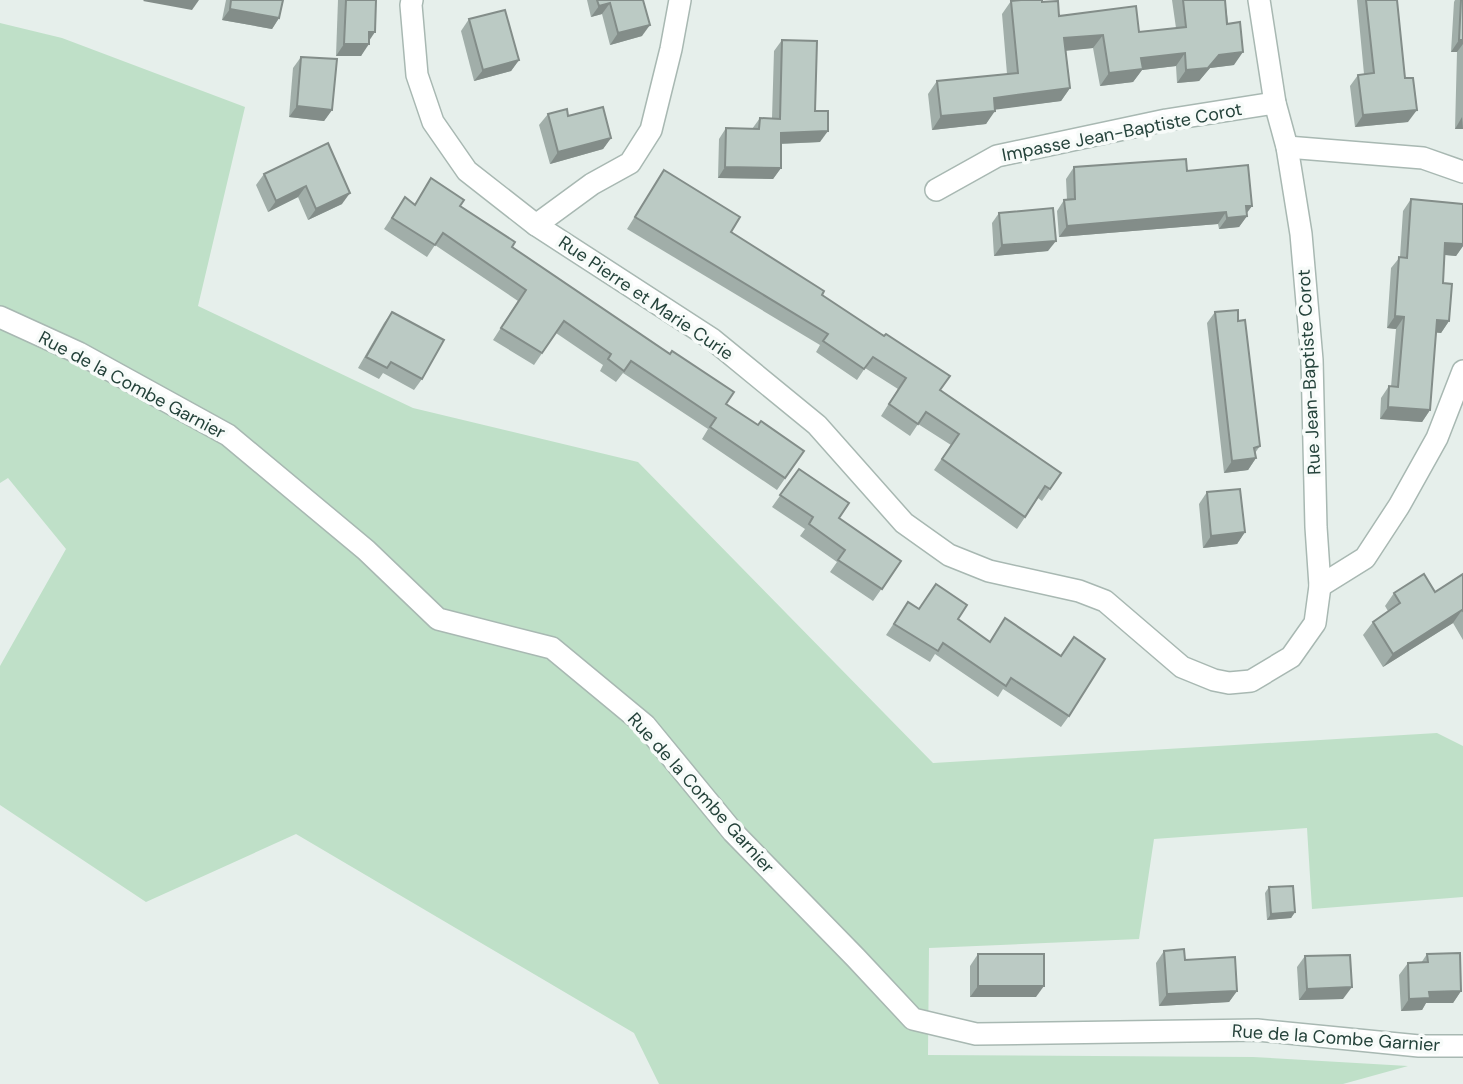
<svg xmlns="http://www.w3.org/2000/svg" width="1463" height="1084" font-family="'DM Sans',sans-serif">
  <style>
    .green { fill: #bfe0c8 }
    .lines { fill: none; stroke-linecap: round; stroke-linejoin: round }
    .minor-casing { stroke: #a8b8b2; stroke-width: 24 }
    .minor { stroke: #fff; stroke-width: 21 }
    .wall { fill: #a1aea9 }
    .shaded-wall { fill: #838d89 }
    .building { fill: #bbcac4; stroke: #838d89; stroke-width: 2 }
    .labels { text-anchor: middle; stroke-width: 7; stroke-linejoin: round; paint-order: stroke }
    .street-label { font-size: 18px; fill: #24423a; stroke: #f7fbf9 }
  </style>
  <rect width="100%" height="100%" fill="#e6efeb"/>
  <polygon class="green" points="0,23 62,38 245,107 198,306 413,408 638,462 933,763 1437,733 1463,746 1463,897 1312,909 1307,828 1154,839 1139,939 929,948 928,1055 1253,1057 1408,1066 1343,1084 659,1084 634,1033 296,834 146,902 0,805 0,666 66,549 8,478 0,483"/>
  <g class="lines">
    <g class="minor-casing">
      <g id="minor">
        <polyline points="412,0 411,5 417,75 433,122 467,171 536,225 712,339 817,425 904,523 949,555 989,571 1079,591 1105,601 1182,667 1214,680 1229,683 1251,681 1291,657 1315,623 1320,586 1316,527 1312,360 1301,234 1287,147 1275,103 1259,0"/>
        <polyline points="1287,147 1423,158 1463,172"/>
        <polyline points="936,190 997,156 1166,120 1275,103"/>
        <polyline points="536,225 592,184 630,163 651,130 671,49 680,0"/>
        <polyline points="0,317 79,353 228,435 366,550 438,619 552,648 645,725 733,832 856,958 913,1019 976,1034 1257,1030 1419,1046 1463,1046"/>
        <polyline points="1320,586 1365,558 1399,506 1437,438 1463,371"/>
      </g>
    </g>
    <use href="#minor" class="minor"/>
  </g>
  <g class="wall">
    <polygon points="226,0 283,0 279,18 272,29 222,20"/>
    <polygon points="338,0 376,0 369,41 361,56 336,56"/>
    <polygon points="587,0 643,0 642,36 610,45 602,14 591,17"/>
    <polygon points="1172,0 1225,0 1234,65 1210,68 1199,81 1177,83 1176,66 1142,70 1133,82 1100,86 1093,48 1066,50 1070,88 1061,101 995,109 986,124 932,130 928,94 937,81 1007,74 1002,14 1011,1 1042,2 1059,16 1139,32 1176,28"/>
    <polygon points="1357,0 1397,0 1408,122 1355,127 1350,86 1358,75 1364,74"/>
    <polygon points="1455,0 1463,0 1463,129 1455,129 1457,52 1451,52 1454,2"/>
    <polygon points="469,19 519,60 511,71 474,81 461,31"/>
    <polygon points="782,40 815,111 820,142 781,144 781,168 773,179 718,178 719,139 726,128 752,129 760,118 772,118 774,51"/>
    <polygon points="301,57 332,110 324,121 289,117 293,68"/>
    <polygon points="548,114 568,116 611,138 603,149 550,164 539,125"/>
    <polygon points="328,143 342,204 308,220 298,197 268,212 256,185 264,174"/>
    <polygon points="1074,167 1187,171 1252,206 1247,213 1247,216 1239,227 1219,229 1218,224 1059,237 1057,211 1064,200 1067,200 1066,179"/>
    <polygon points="664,170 731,232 822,295 940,390 1061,473 1042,501 1038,498 1017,529 934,470 951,445 918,424 910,436 881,416 898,389 865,368 857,380 816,352 820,345 627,229"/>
    <polygon points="431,178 460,206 512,247 726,404 758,425 804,451 777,490 702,439 708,429 623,373 616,382 600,371 603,365 556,333 534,365 493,340 518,301 435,245 427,257 384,229 405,197 415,204"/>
    <polygon points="1411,199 1463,204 1463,246 1456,256 1444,255 1443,283 1449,321 1441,333 1436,332 1430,410 1422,422 1380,419 1381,398 1389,386 1391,387 1396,329 1387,328 1391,268 1400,257 1403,211"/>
    <polygon points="999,213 1048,251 994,256 992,223"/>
    <polygon points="392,312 422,379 414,390 383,373 379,379 358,368 384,323"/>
    <polygon points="1215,312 1238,321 1260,446 1255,453 1256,458 1248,470 1224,473 1207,323"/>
    <polygon points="799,469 839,518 901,561 873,601 830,572 837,562 800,536 805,529 772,507"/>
    <polygon points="1207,492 1245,532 1237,544 1203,548 1199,504"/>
    <polygon points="1463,574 1463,640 1453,623 1383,667 1363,635 1373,622 1388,611 1385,606 1394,593 1435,592"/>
    <polygon points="908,602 919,609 958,619 990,642 1005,618 1061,656 1074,637 1069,716 1061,727 1003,689 998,697 935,654 930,662 886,635"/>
    <polygon points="1269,887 1295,912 1291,918 1267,920 1265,893"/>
    <polygon points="1164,951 1185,960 1237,991 1229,1002 1159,1006 1156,963"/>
    <polygon points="978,954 1036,997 970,997 970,966"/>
    <polygon points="1427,954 1461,991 1453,1003 1426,1003 1422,1010 1401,1011 1399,975 1408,963 1421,963"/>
    <polygon points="1305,956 1343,999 1299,1000 1297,967"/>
  </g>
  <g class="shaded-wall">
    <polygon points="144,0 199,0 192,10 143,1"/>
    <polygon points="610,3 602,14 591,17 599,6"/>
    <polygon points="230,9 279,18 272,29 222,20"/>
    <polygon points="650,25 642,36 610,45 618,33"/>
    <polygon points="369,32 375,32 367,44"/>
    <polygon points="1103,35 1093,48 1055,52 1064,38"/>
    <polygon points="1459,40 1463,40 1463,44 1457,52 1451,52"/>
    <polygon points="344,44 369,44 361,56 336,56"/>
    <polygon points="1243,52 1234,65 1210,68 1199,81 1177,83 1186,70 1219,55"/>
    <polygon points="1185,53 1176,66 1142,70 1133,82 1100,86 1109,73 1141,58"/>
    <polygon points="519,60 511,71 474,81 483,70"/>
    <polygon points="1070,88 1061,101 985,111 994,98"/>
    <polygon points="297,106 332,110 324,121 289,117"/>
    <polygon points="1417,110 1408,122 1355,127 1363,115"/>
    <polygon points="995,111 986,124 932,130 941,116"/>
    <polygon points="1462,117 1463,129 1455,129"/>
    <polygon points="828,131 820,142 773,144 781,133"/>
    <polygon points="611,138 603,149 550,164 558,152"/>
    <polygon points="725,167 781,168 773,179 718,178"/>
    <polygon points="306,186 298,197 268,212 276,201"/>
    <polygon points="350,193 342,204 308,220 316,209"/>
    <polygon points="1246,206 1252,206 1244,216 1247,216 1239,227 1219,229 1227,218"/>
    <polygon points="1226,212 1218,224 1059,237 1067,226"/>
    <polygon points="1056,241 1048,251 994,256 1002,245"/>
    <polygon points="1445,243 1463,244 1463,246 1456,256 1437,254"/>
    <polygon points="1395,316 1404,317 1396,329 1387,328"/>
    <polygon points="1437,320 1449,321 1441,333 1429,332"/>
    <polygon points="1388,407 1430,410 1422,422 1380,419"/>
    <polygon points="1256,458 1248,470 1224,473 1232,461"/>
    <polygon points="1245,532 1237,544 1203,548 1211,536"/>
    <polygon points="1462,610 1453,623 1383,667 1393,654"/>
    <polygon points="1295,912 1291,918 1267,920 1271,914"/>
    <polygon points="978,986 1044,986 1036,997 970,997"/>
    <polygon points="1352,987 1343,999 1299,1000 1307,989"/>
    <polygon points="1237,991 1229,1002 1159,1006 1167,994"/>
    <polygon points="1461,991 1453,1003 1426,1003 1422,1010 1401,1011 1409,999 1429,992"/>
  </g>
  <g class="building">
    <polygon points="231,0 283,0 279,18 230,9"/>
    <polygon points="346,0 376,0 375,32 369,32 369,44 344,44"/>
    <polygon points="597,0 643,0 650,25 618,33 610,3 599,6"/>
    <polygon points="1021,0 1042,0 1042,2 1058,1 1059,16 1136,6 1139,32 1186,27 1183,0 1225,0 1227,24 1240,22 1243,52 1219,55 1208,68 1186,70 1185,53 1141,58 1143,69 1109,73 1103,35 1064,38 1070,88 994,98 995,111 941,116 937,81 1018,73 1011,1"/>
    <polygon points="1366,0 1397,0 1405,78 1413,78 1417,110 1363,115 1358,75 1374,73"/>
    <polygon points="1461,0 1463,0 1463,40 1459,40"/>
    <polygon points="505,10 519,60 483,70 469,19"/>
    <polygon points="782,40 817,41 815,111 828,111 828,131 781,133 781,168 725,167 726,128 759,129 760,118 780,119"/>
    <polygon points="301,57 337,59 332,110 297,106"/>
    <polygon points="603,107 611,138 558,152 548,114 567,109 568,116"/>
    <polygon points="328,143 350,193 316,209 306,186 276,201 264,174"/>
    <polygon points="1186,159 1187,171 1248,165 1252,206 1246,206 1247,216 1227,218 1226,212 1067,226 1064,200 1075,199 1074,167"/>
    <polygon points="664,170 740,217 731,232 824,291 822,295 884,336 886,334 950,376 940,390 1061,473 1050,489 1045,486 1025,517 942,459 959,434 926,412 918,424 889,404 906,378 873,357 864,369 823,341 828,334 635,217"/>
    <polygon points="431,178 464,200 460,206 515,242 512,247 670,354 672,351 734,392 726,404 758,425 761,421 804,451 785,478 710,427 716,418 631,361 624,371 608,359 611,354 564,321 542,353 501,328 526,290 443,233 435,245 392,218 405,197 415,205"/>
    <polygon points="1411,199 1463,204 1463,244 1445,243 1443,283 1452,284 1449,321 1437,320 1430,410 1388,407 1389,386 1398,387 1404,317 1395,316 1399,257 1407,258"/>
    <polygon points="1053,208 1056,241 1002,245 999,213"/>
    <polygon points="1238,310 1238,321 1245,320 1260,446 1254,448 1256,458 1232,461 1215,312"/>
    <polygon points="392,312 444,340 422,379 391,362 387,368 366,357"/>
    <polygon points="799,469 849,503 839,518 901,561 882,589 838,560 845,550 809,524 813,517 780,495"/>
    <polygon points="1240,489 1245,532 1211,536 1207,492"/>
    <polygon points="1424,574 1435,592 1463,574 1463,611 1462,610 1393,654 1373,622 1400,603 1394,593"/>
    <polygon points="936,584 967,605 958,619 990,642 1005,618 1061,656 1074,637 1105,659 1069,716 1011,678 1006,686 943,643 938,651 894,624 908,602 919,609"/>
    <polygon points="1293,886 1295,912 1271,914 1269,887"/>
    <polygon points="1184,949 1185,960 1235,957 1237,991 1167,994 1164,951"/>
    <polygon points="1460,953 1461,991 1429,992 1430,998 1409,999 1408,963 1428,962 1427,954"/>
    <rect x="978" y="954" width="66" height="32"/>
    <polygon points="1350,955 1352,987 1307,989 1305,956"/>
  </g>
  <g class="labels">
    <g class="street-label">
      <text transform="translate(1122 132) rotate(-11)" y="6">Impasse Jean-Baptiste Corot</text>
      <text transform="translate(646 298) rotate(34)" y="6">Rue Pierre et Marie Curie</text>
      <text transform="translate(1309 372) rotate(-93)" y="6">Rue Jean-Baptiste Corot</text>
      <text transform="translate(132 385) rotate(28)" y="6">Rue de la Combe Garnier</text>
      <text transform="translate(701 793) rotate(48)" y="6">Rue de la Combe Garnier</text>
      <text transform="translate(1336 1038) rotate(4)" y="6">Rue de la Combe Garnier</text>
    </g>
  </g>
</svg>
